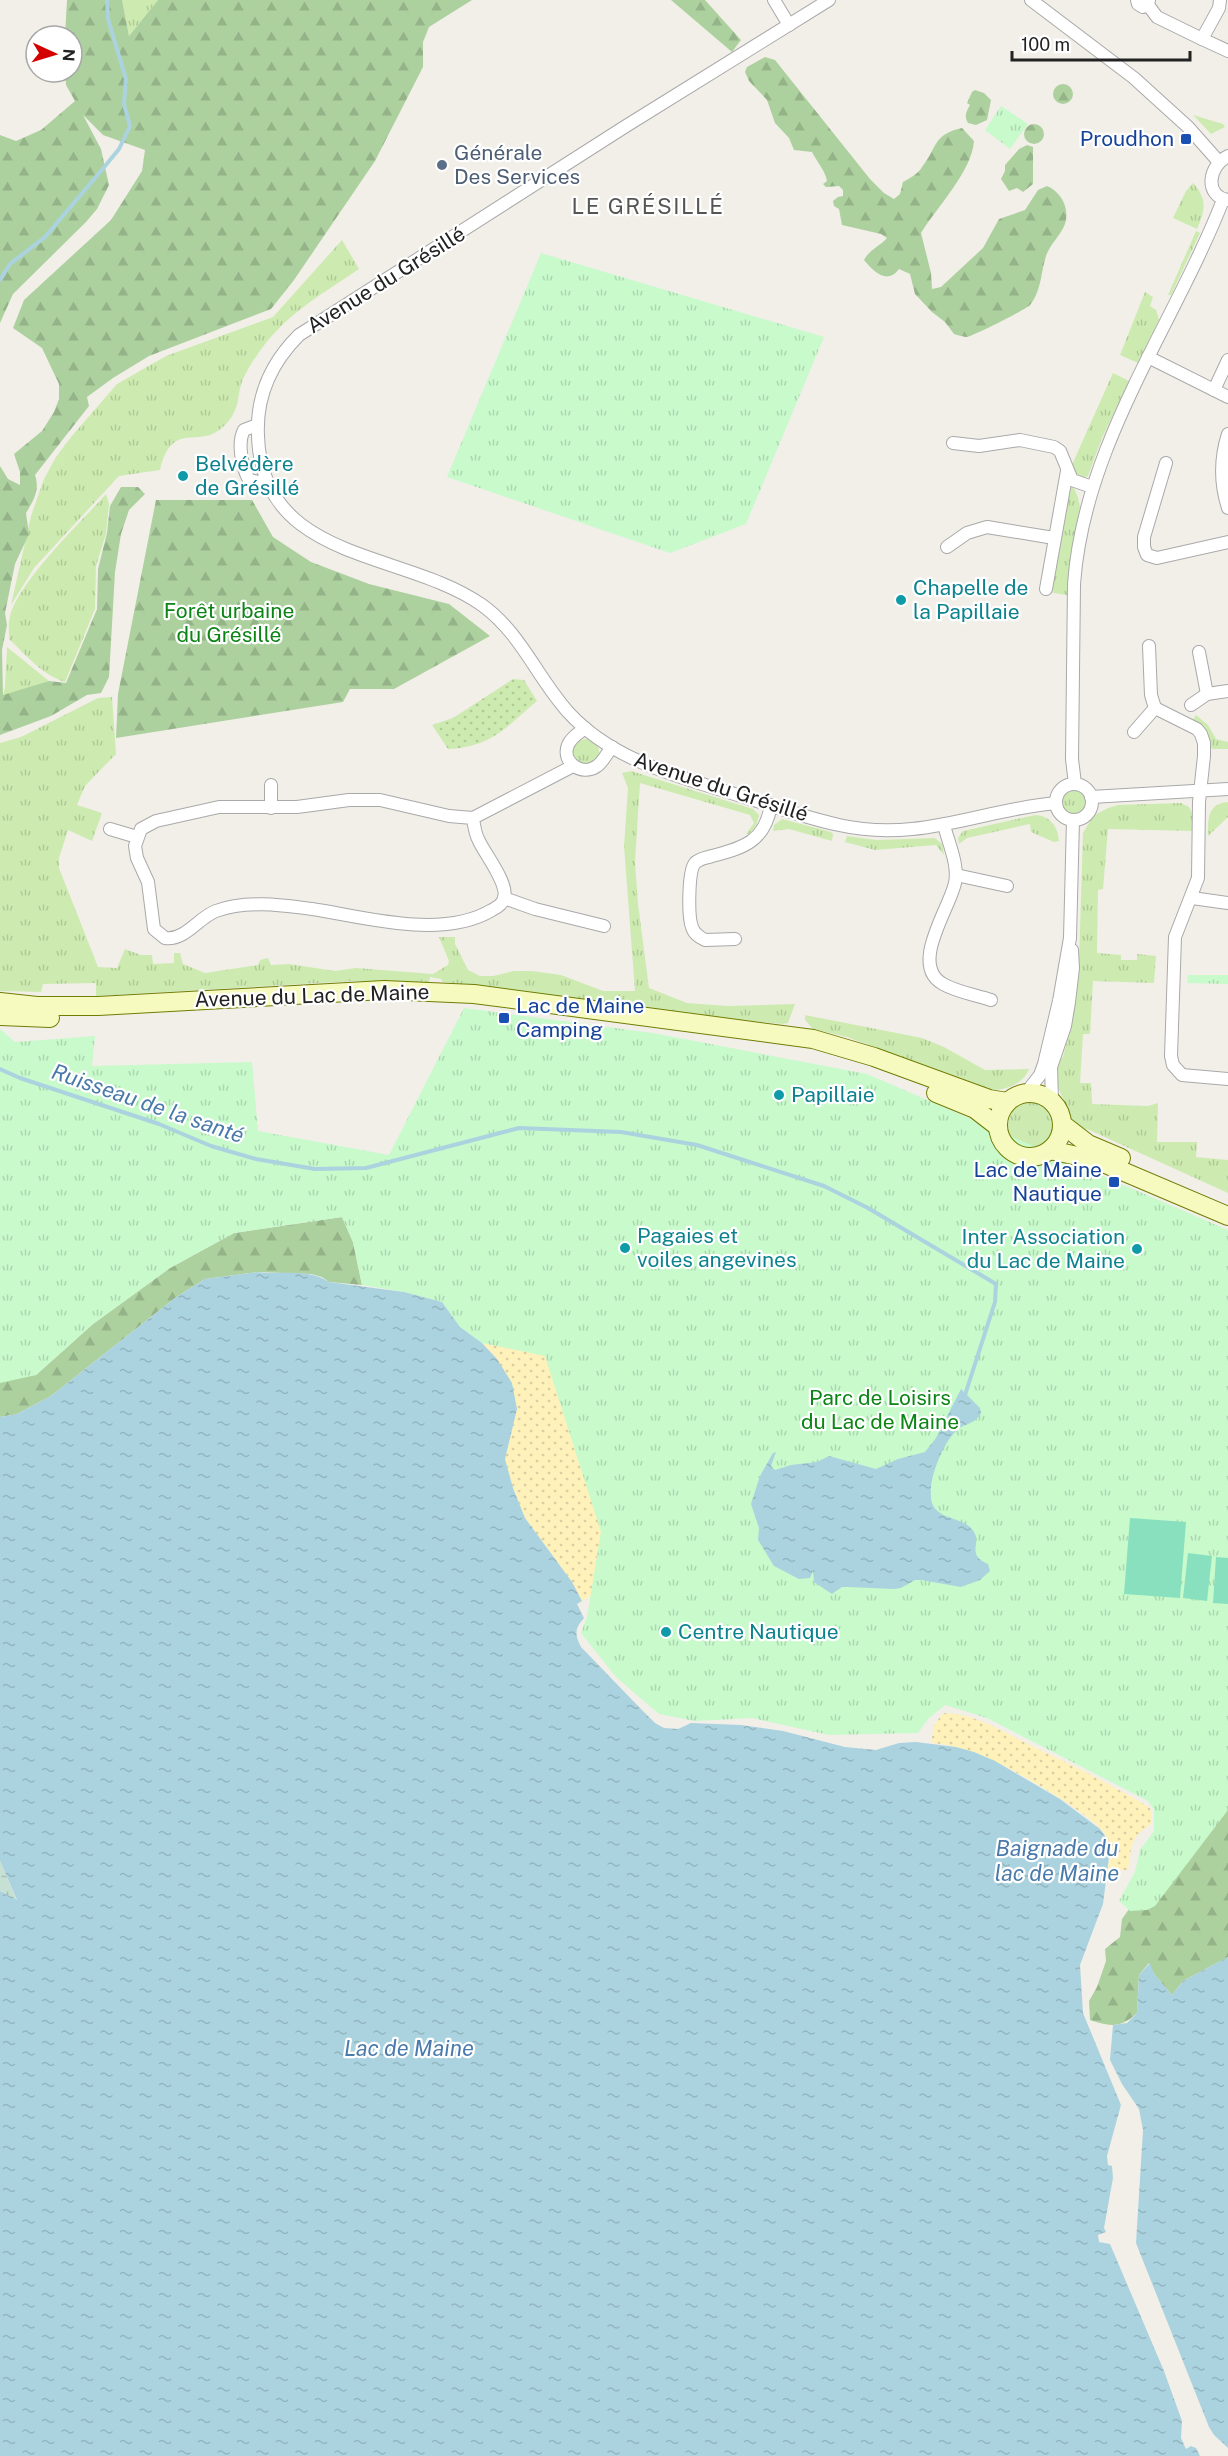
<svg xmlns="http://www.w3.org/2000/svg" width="1228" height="2456" font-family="'Public Sans',sans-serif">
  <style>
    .grass { fill: url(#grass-tufts) }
    .forest { fill: url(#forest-firs) }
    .wetland { fill: url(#wetland-marsh) }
    .sand { fill: url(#sand-dots) }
    .park { fill: url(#park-tufts) }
    .garden { fill: url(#garden-dots) }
    .pitch { fill: #88e0be }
    .water { fill: url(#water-ripples) }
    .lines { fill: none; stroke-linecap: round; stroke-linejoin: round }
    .stream { stroke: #aad3df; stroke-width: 4 }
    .street-casing { stroke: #a9a9a9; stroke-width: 14 }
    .secondary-casing { stroke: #707d05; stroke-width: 20 }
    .street { stroke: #fff; stroke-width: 12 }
    .secondary { stroke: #f7fabf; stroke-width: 18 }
    .transit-dot { fill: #1a4fb4; stroke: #fff; stroke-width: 2 }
    .service-dot { fill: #5c6f8a; stroke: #fff; stroke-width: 2 }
    .culture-dot { fill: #0f9aa8; stroke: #fff; stroke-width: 2 }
    .labels { text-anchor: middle; stroke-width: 4.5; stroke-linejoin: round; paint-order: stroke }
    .transit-label { font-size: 21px; fill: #164399; stroke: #fff; text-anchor: end }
    .service-label { font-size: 21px; fill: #4e5e75; stroke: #fff; text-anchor: start }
    .street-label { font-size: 21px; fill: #222; stroke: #fff }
    .culture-label { font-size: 21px; fill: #0d838f; stroke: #fff; text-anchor: start }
    .park-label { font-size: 21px; fill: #0c8416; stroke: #fff }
    .neighbourhood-label { font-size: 22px; letter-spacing: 1.5px; fill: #555; stroke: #fff }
    .water-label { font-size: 22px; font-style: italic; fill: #4a7aab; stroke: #fff }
  </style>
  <defs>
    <pattern id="grass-tufts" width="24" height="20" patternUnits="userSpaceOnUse" patternTransform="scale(1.5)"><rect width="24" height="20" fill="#cdebb0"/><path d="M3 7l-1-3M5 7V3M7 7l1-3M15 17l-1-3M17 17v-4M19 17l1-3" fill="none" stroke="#b0c997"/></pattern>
    <pattern id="forest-firs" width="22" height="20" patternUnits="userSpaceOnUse" patternTransform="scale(1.5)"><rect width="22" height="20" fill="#add19e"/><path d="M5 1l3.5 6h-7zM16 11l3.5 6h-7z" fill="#95b388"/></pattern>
    <pattern id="wetland-marsh" width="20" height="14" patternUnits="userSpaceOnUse" patternTransform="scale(1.5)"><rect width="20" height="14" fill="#c6e0d4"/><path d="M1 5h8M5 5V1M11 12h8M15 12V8" fill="none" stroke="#aac0b6"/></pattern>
    <pattern id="sand-dots" width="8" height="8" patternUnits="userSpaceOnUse" patternTransform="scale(1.5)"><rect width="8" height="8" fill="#fff1ba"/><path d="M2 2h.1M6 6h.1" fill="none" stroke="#dacea0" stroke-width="1.8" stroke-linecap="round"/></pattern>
    <pattern id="park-tufts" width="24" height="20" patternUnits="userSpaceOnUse" patternTransform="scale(1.5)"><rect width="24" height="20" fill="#c8facc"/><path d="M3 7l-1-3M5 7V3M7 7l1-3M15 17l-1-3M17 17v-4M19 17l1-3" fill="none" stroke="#acd6af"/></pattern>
    <pattern id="garden-dots" width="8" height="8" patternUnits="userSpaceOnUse" patternTransform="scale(1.5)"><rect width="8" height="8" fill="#cdebb0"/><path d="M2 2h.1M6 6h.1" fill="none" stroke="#b0c997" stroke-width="1.8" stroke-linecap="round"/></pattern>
    <pattern id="water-ripples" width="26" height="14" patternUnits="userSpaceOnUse" patternTransform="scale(1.5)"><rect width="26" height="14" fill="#aad3df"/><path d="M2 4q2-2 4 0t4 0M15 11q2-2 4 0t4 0" fill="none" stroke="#92b5bf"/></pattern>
  </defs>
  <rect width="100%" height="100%" fill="#f2efe9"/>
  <g class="grass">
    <polygon points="122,0 158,0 129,36"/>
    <polygon points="1193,115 1223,124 1225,127 1211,134"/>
    <path d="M1193,183C1208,200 1205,210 1197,229L1173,218L1186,191Z"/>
    <polygon points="1196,231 1200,233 1171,295 1168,295"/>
    <path d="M342,240L359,269C310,302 274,321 245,375C235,393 243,407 225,425C199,452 173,417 160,470L119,476L34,568L11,605L31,516L44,479L56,457L71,437L117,384L166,356L273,317Z"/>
    <polygon points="1145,292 1153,297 1150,306 1156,310 1159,320 1138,363 1120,355"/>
    <polygon points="1113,373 1129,381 1102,438 1088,476 1082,479 1076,477 1071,467"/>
    <polygon points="1070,486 1074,488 1078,497 1080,507 1069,567 1067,595 1053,593 1050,588"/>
    <path d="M106,494L109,504L106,534L96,566L95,609L65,682C42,675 26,655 9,639C9,632 8,623 10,616C19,581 81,522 106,494Z"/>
    <polygon points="7,647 49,681 3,696 5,687"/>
    <polygon points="112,697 116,754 85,786 77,805 102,813 92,841 68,830 59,858 59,868 98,967 117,968 125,949 141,955 152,955 153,964 174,963 174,953 180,953 183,964 205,973 258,965 260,960 268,958 271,965 289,964 335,971 356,968 433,974 448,965 449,961 439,937 455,937 455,944 468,970 480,976 493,976 514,971 532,971 561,975 603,991 635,991 624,846 628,788 622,773 631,771 753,809 759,815 756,826 749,834 746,834 754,823 750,815 640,783 635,862 638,904 649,988 687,1003 728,1006 795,1004 788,1023 783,1024 739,1020 443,982 441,979 430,977 429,982 355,981 96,996 96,983 43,984 41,992 0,991 0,743 21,737 98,698"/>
    <polygon points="1196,715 1208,725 1216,739 1228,742 1228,749 1212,749 1206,737 1192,721"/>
    <circle cx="586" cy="752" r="13"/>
    <circle cx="1073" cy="803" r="13"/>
    <path d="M1228,802V817L1208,836C1208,819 1207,804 1228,802Z"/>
    <polygon points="1181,803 1189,807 1192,813 1192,831 1108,829 1103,889 1098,890 1097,953 1121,955 1121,960 1137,960 1137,954 1156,956 1154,983 1093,981 1090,1034 1083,1034 1080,1083 1091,1083 1092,1104 1148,1106 1158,1103 1157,1142 1197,1142 1196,1157 1228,1160 1228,1193 1087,1129 1079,1134 1056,1083 1056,1060 1063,1057 1072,1021 1079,959 1083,833 1093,816 1108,808 1118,805"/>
    <path d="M1035,815C1051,816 1058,827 1059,841L1054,842L1031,832L1030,824L967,838L959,844L958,838L963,831Z"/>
    <polygon points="782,819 831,832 833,834 832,841 789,829 773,831 774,825"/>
    <polygon points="847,836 876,840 935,838 942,844 946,864 944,855 936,845 875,850 845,842"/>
    <path d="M805,1015L922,1038L944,1047L985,1070L1029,1069C1024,1083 1007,1090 993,1090L847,1037L813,1029L805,1020Z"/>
    <circle cx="1031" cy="1125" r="23"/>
  </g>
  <g class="forest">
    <path d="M67,0H122L129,36L158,0H472L429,27L423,42V67L375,161L294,280L271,309L149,356L113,378L87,397L89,406L35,475C40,490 34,500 26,513L29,534L15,564L5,613L7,625L2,650L3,695L49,681L66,683L97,609L98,569L107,533L110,506L121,487H138L145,494L129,510L121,534L115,572L109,677L101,693L87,695L51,716L0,735V466L8,479L20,485V472L14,454L42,431L54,412L59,399V384L42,348L13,328L24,300L111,220L142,171L145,150L103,135L83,115L101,149L109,185L97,209L86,222L13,294L0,323V135L16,141L41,130L75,101L66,85L65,72H72V36H65Z"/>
    <polygon points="671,0 705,0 741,40 732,52"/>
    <path d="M765,57L775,60L870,179L884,193L894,199L900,194L903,182C910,178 918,174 922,167C938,147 932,135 962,128L974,141C972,171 937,207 921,233L931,273L932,289L941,287L983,248L999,219L1025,210L1038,190L1047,186C1061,192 1070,208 1065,224C1061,235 1050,244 1046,256C1041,272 1041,292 1030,305C1025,310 975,335 967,337C964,337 958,335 954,334L945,322L932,312L915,294L910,274L899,269C887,285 874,272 864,260C869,250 880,246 887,238L881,234L842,225L839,209L834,206L833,201L838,197L843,196V190L839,186L826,187L823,184L827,181C825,170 817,162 812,152L794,150L789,138L775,123L767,100L749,81L745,72L747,67Z"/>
    <circle cx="1063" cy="94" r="10"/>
    <path d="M975,90L984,93L991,100L987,120L976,125L968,123C964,116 966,112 970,105L967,103L972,92Z"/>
    <circle cx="1034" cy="134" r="10"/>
    <polygon points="1027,145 1033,147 1033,184 1023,192 1017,188 1009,191 1001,179 1005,171 1005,165 1019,149"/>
    <polygon points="156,500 252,500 273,537 311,562 369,584 449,604 490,636 394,689 350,689 343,702 116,738 118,694"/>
    <polygon points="342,1217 353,1242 362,1285 329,1282 322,1277 311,1274 257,1272 205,1279 175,1298 51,1396 17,1414 0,1417 0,1378 36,1375 93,1324 170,1268 234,1233"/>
    <path d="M1228,1768V1957L1183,1981L1172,1995L1154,1974L1149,1963L1139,1975L1137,2013C1121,2028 1110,2027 1090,2020L1089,2001L1097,1987L1106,1961L1105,1949L1120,1937L1122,1919Z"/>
  </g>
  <polygon class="wetland" points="0,1861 17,1901 0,1891"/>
  <g class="sand">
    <polygon points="517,1283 661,1556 582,1601 572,1582 525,1518 513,1488 505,1459 517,1409 497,1359 482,1343"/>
    <path d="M943,1713C974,1713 1002,1731 1030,1745C1070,1764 1111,1784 1150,1808C1155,1831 1148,1822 1137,1836C1130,1844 1130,1860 1128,1870H1108C1109,1858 1112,1846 1105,1834C1091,1813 1002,1762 976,1753C962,1748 946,1744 931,1743L934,1725Z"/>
  </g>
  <g class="park">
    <polygon points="1001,106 1028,124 1010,149 985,130"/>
    <polygon points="541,253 824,337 746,524 670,553 447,477"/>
    <polygon points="1188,975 1228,975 1228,984 1187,983"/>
    <polygon points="464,1008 653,1033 867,1074 1228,1230 1228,1810 1155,1906 1147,1910 1130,1911 1119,1901 1135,1872 1140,1850 1154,1831 1154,1810 1148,1801 987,1718 945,1705 928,1719 918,1733 829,1735 752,1718 695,1721 659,1714 616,1677 581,1633 587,1617 601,1532 545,1356 482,1343 460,1327 442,1302 404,1292 362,1285 353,1242 342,1217 234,1233 170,1268 93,1324 36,1375 0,1383 0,1029 15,1042 95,1036 92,1066 252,1062 258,1131 389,1155"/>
  </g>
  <path class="garden" d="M513,679L524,680L537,701C506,727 492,747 448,749L432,725L453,718Z"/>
  <g class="pitch">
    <polygon points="1130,1518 1186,1522 1180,1598 1124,1594"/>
    <polygon points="1188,1553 1212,1556 1207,1601 1183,1598"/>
    <polygon points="1216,1557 1228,1558 1228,1604 1213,1603"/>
  </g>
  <g class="water">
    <path d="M257,1272C280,1275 309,1268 329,1282L404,1292L442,1302L460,1327L482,1343L497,1359L512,1383L517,1409L505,1459L513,1488L525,1518L572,1582L582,1601L577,1604L584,1618C574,1629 575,1635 581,1647L639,1707L655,1723L664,1728L678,1729L691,1723L741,1725L783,1731L845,1747L876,1750L899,1743L916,1742L956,1747L974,1752L995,1761L1060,1799L1100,1829L1108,1840L1110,1849L1103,1904L1080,1965L1083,2013L1121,2105L1107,2156L1108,2165L1112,2166L1113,2178L1104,2228L1106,2232L1098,2235L1099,2242L1110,2244L1164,2371L1182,2421L1181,2438L1186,2449L1191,2446L1196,2448L1200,2456H0V1891L17,1900L0,1861V1417L17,1414L51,1396L175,1298L205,1279Z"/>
    <path d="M961,1389L980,1408L981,1413C976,1424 964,1423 956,1431C942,1444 923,1490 934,1507C942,1519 960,1518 970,1527C986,1542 963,1553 988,1564L990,1571L980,1580L961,1587L921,1580H915L901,1588L894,1589L848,1587H842L832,1594L814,1582L813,1571L810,1578L799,1579L774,1566L758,1540L759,1528L751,1504L760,1476L773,1453L776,1452L771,1466L775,1470L791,1465L817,1462L829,1456L876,1469L898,1459L925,1452L936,1438Z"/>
    <polygon points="1228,1957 1228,2448 1214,2435 1209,2427 1136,2243 1143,2130 1139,2109 1122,2084 1110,2060 1113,2025 1127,2023 1137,2013 1139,1975 1150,1963 1154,1974 1172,1995 1183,1981"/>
  </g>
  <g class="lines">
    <g class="stream">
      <polyline points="0,280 10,264 45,237 101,171 119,149 130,126 124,104 126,79 108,19 107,0"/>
      <polyline points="0,1069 20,1078 159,1124 211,1146 256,1159 315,1169 366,1168 519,1128 621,1132 697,1145 824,1186 868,1208 996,1284 995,1302 965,1395"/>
    </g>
    <g class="street-casing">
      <g id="street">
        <polyline points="774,0 789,25"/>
        <path d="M829,0L626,126L299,335C271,363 256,397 258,436C262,563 404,550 482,605C522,634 537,678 569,713C614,762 681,777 741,796C774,806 806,818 839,825C919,843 979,810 1056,803"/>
        <polyline points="1031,0 1134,78 1188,127 1219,162"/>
        <polyline points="1137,0 1138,4 1143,7 1148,5 1149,0"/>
        <polyline points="1148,5 1157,17 1202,39 1219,8 1220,0"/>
        <polyline points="1202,39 1228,51"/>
        <path d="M1228,156C1208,166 1204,196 1228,200"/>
        <polyline points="1148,357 1228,397"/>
        <polyline points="1214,390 1228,360"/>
        <path d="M257,425L244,430C237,443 242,467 249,480L269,484"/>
        <path d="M1228,434C1220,459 1220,483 1228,508"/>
        <polyline points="953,443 979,446 1020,440 1054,447 1060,451 1072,480 1092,487"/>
        <polyline points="1166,463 1144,537 1144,547 1147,555 1157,558 1228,542"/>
        <polyline points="947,547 967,533 987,527 1054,538"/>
        <polyline points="1046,589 1067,471"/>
        <polyline points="1149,646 1151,695 1155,708"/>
        <polyline points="1199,652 1207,694"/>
        <polyline points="1191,705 1207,694 1228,691"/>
        <path d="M585,728C579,733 571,737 568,745C561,762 582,777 597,766C603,762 607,753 612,747"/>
        <polyline points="1134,732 1155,708 1197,729 1201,734 1204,743 1204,756 1199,802 1198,878 1175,937 1171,1056 1173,1065 1182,1075 1228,1079"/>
        <path d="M1075,784L1072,759L1074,584C1084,444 1173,327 1223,200"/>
        <circle cx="1074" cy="802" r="18"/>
        <polyline points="1091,797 1228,789"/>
        <polyline points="271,808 271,785"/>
        <path d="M473,818L449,816L380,800H349L297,807H219L156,821L141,829L135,846L137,858L148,882L154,929L165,938C185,941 199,917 216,911C246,900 281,905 312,909C365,917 442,940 492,910C496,908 503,904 504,898C509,884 485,854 479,841C475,834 474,826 473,818L573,766"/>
        <path d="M944,825C948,842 959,865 955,883C949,910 909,965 943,984C957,992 976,995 991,1000"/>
        <polyline points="110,829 137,837"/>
        <polyline points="956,875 1007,886"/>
        <polyline points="504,898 535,909 604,926"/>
        <polyline points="1192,898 1228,903"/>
        <path d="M735,939L705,940C699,937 694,934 692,927C688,917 688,871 695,863C700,858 706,858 712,856C744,848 765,841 771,805"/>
        <polyline points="1026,1093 1040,1075 1044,1064 1059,1001 1070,938 1073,820"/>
        <polyline points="1052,1101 1051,1067 1065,1026 1069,1002 1073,968 1072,950"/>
      </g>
    </g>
    <g class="secondary-casing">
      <g id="secondary">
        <polyline points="0,1002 37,1006 98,1006 384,990 474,994 813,1039 874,1057 989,1099 1007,1102"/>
        <polyline points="0,1016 50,1018"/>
        <circle cx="1030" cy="1125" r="32"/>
        <polyline points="936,1093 975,1109 997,1126"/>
        <polyline points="1062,1124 1088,1144 1121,1158"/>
        <polyline points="1050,1150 1082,1157 1108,1165 1228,1216"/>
      </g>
    </g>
    <use href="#street" class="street"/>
    <use href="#secondary" class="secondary"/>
  </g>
  <g class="transit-dot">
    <rect x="1180" y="133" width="12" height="12" rx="3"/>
    <rect x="498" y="1012" width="12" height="12" rx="3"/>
    <rect x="1108" y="1176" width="12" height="12" rx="3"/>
  </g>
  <circle class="service-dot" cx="442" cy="165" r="6"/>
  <g class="culture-dot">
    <circle cx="183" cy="476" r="6"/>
    <circle cx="901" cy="600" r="6"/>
    <circle cx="779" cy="1095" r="6"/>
    <circle cx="625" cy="1248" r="6"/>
    <circle cx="1137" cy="1249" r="6"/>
    <circle cx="666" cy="1632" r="6"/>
  </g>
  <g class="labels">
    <g class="transit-label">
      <text x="1174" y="146">Proudhon</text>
      <text x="516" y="1013" text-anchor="start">Lac de Maine<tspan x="516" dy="24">Camping</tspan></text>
      <text x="1102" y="1177">Lac de Maine<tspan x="1102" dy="24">Nautique</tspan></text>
    </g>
    <g class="service-label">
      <text x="454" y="160">Générale<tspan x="454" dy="24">Des Services</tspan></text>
    </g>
    <g class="street-label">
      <text transform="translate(386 280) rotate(-32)" y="7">Avenue du Grésillé</text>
      <text transform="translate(721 787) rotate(18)" y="7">Avenue du Grésillé</text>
      <text transform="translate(312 996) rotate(-2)" y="7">Avenue du Lac de Maine</text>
    </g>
    <g class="culture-label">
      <text x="195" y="471">Belvédère<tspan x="195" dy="24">de Grésillé</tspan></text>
      <text x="913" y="595">Chapelle de<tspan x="913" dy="24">la Papillaie</tspan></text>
      <text x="791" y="1102">Papillaie</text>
      <text x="637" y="1243">Pagaies et<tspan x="637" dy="24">voiles angevines</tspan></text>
      <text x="1125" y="1244" text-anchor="end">Inter Association<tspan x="1125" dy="24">du Lac de Maine</tspan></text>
      <text x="678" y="1639">Centre Nautique</text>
    </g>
    <g class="park-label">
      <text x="229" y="618">Forêt urbaine<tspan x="229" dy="24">du Grésillé</tspan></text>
      <text x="880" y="1405">Parc de Loisirs<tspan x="880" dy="24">du Lac de Maine</tspan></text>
    </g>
    <g class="neighbourhood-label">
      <text x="648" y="214">LE GRÉSILLÉ</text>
    </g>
    <g class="water-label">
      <text transform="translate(148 1103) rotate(19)" y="8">Ruisseau de la santé</text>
      <text x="1057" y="1856">Baignade du<tspan x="1057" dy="25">lac de Maine</tspan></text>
      <text x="409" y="2056">Lac de Maine</text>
    </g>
  </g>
  <g transform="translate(54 54) rotate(94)"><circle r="28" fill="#ffffff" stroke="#a7a7a7" stroke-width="1.5"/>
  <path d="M0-4.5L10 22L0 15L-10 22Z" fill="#d40000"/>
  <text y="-9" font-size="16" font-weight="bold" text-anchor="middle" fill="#222222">N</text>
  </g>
  <path d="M1012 51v9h178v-9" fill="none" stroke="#222222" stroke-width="3"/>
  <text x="1021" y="51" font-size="18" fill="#222222" stroke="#ffffff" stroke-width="4.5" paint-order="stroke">100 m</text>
</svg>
